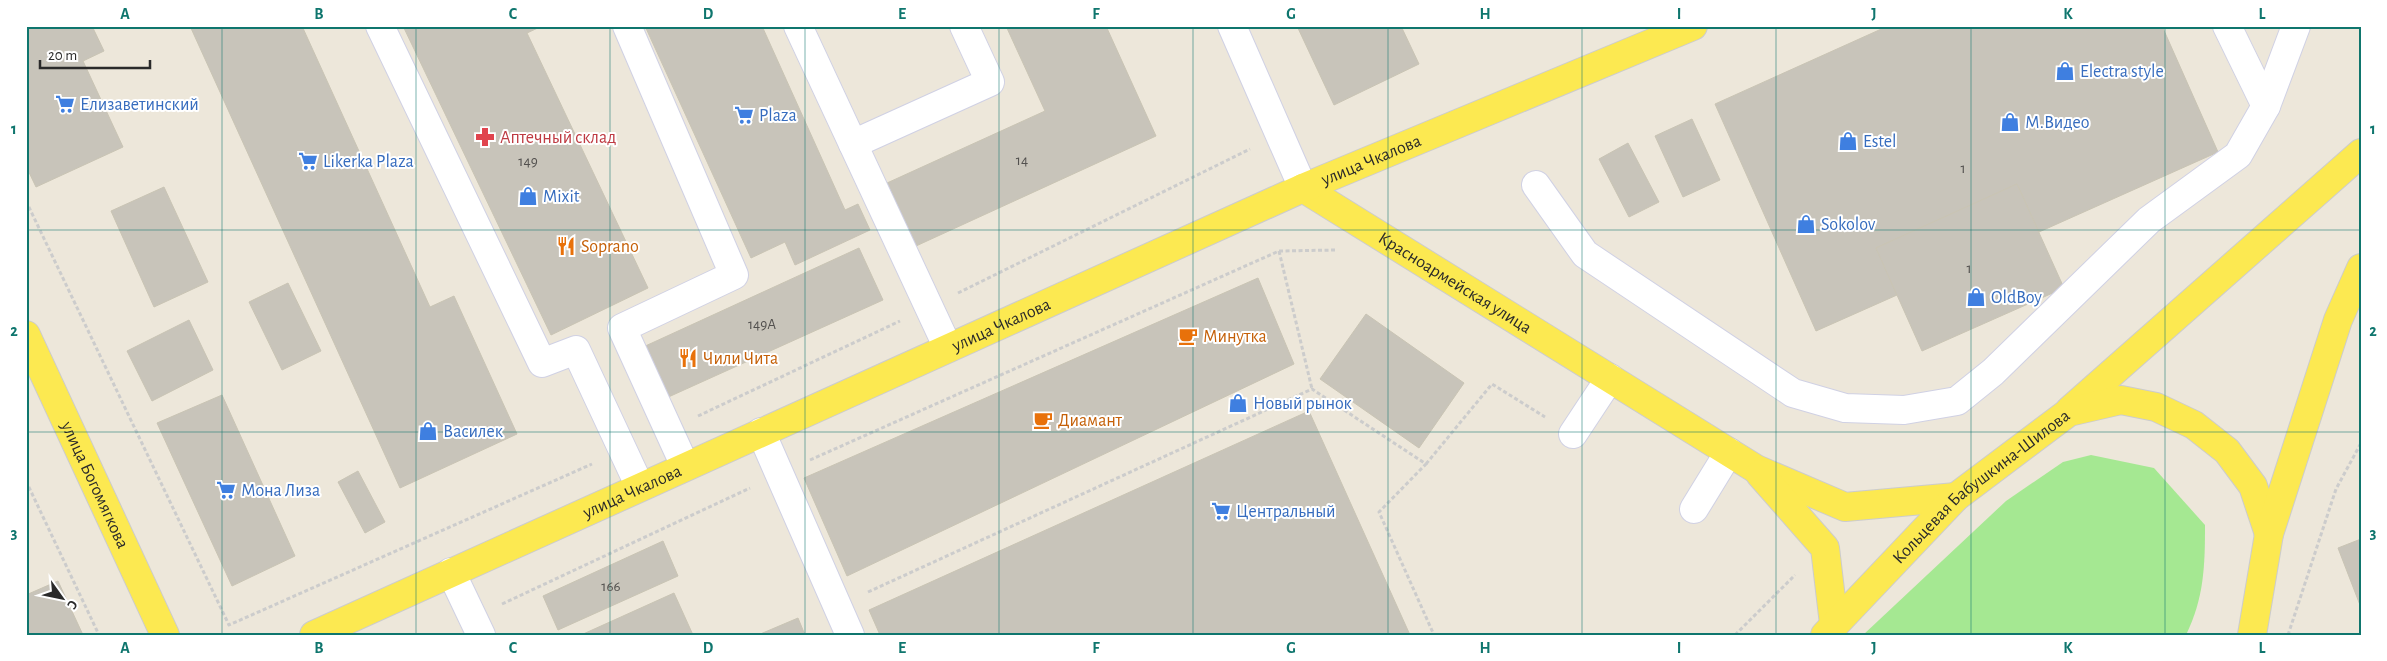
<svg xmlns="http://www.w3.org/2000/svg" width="2387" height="661" font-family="'Alegreya Sans',sans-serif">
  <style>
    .grass { fill: #a5e892 }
    .building { fill: #c8c4ba; stroke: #c9c4b4 }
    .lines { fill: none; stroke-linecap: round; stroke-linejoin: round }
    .minor-casing { stroke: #d0d1e4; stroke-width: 30 }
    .major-casing { stroke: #ccc; stroke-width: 30 }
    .path { stroke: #ccc; stroke-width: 3; stroke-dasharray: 4 2.5; stroke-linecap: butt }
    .minor { stroke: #fff; stroke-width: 28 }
    .major { stroke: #fce951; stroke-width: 28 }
    .grid { fill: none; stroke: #0f766e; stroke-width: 1; stroke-opacity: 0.55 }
    .labels { text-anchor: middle; stroke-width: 4; stroke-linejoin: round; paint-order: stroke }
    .number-label { font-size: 15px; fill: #52504e }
    .shop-label { font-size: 18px; fill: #366cbe; stroke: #fff; text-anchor: start }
    .health-label { font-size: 18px; fill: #be3a42; stroke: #fff; text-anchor: start }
    .street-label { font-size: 18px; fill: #2a2a2a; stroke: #fff }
    .food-label { font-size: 18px; fill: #c56008; stroke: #fff; text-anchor: start }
    .neatline { fill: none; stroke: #0f766e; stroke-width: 2 }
    .grid-label { font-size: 16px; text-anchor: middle; font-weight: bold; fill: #0f766e }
  </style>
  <rect width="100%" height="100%" fill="#ede7da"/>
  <path class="grass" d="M2091,455L2154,468L2205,525C2205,566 2204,598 2186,635H1863L2006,501L2063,462Z"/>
  <g class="building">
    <polygon points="32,26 92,26 104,51 83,61 123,147 36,187 26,166 26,29"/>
    <polygon points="190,26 302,26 430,307 454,296 517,434 400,488"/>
    <polygon points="403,26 542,26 527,33 648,288 551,335"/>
    <polygon points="645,26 762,26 845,210 858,204 870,230 795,265 785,242 751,258"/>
    <polygon points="1006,26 1106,26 1156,136 916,246 887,183 1045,111"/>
    <polygon points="1297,26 1401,26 1419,64 1334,105"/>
    <polygon points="1888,26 2162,26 2218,152 2039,232 2017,184 1876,248 1897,295 1816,331 1715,104"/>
    <polygon points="1692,119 1720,180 1683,197 1655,136"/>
    <polygon points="1628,143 1659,202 1629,217 1599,159"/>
    <polygon points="2017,184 2064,288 1922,351 1876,248"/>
    <polygon points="164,187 208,282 154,307 111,211"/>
    <polygon points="859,248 883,300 664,399 641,348"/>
    <polygon points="1258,278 1294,364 847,576 804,478"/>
    <polygon points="288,283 321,351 282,370 249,302"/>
    <polygon points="1366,314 1464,383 1419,448 1320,379"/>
    <polygon points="189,320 213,370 152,401 127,351"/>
    <polygon points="222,395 295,556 232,586 157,423"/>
    <polygon points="1309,411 1410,635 880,635 869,610"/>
    <polygon points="358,471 385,522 365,533 338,482"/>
    <polygon points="2361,539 2361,605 2360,605 2338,548"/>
    <polygon points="663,541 678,576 558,630 543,596"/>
    <polygon points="58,581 83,635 26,635 26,595"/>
    <polygon points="674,593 693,635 581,635"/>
    <polygon points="798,618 805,635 758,635"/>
  </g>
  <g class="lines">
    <g class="minor-casing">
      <g id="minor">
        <polyline points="380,26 542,363 576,350 640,487"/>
        <polyline points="627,26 734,275 622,328 685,466"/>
        <polyline points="798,26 948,348"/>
        <polyline points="1232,26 1303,188"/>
        <polyline points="2227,26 2266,106"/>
        <polyline points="853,144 990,82 964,26"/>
        <polyline points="1536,185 1585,254 1793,393 1845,408 1904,410 1957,401 1993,372 2149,220 2238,155 2266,106 2296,26"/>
        <polyline points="761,432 850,635"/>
        <polyline points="1573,434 1610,378"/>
        <polyline points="1694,509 1729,452"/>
        <polyline points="451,572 481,635"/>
      </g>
    </g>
    <g class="major-casing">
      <g id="major">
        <path id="s1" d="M1303,188L1756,469L1845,507L1956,497"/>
        <path id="s2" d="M26,335L165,635"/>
        <polyline points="2070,410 2361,153"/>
        <polyline points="1760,474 1825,548 1834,624"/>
        <path id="s3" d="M314,635L1303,188L1693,26"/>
        <path id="s4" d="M1825,635L1956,497L2069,412L2121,400L2156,407L2194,425L2227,451L2253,486L2269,534"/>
        <polyline points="2252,635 2269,534 2338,320 2361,268"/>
      </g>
    </g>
    <g class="path">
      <polyline points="26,201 229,625 592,464"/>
      <polyline points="1279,251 1312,389"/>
      <polyline points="958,293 1250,149"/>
      <polyline points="698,416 900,321"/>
      <polyline points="810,460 1279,251 1337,250"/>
      <polyline points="1426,464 1492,384 1545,417"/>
      <polyline points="26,481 99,635"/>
      <polyline points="868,592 1312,389 1426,464 1379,512 1434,635"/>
      <polyline points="502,604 750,488"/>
      <polyline points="1735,635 1795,575"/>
      <polyline points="2288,635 2336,489 2361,443"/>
    </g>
    <use href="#minor" class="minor"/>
    <use href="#major" class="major"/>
  </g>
  <path class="grid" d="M222,26V635M416,26V635M610,26V635M805,26V635M999,26V635M1193,26V635M1388,26V635M1582,26V635M1776,26V635M1971,26V635M2165,26V635M26,230H2361M26,432H2361"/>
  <defs>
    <g id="shop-bare" transform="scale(1.5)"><path d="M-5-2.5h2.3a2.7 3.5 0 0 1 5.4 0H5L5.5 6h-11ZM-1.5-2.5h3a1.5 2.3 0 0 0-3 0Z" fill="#3f7fe0" stroke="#fff" stroke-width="2.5" paint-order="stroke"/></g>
    <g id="supermarket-bare" transform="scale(1.5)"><path d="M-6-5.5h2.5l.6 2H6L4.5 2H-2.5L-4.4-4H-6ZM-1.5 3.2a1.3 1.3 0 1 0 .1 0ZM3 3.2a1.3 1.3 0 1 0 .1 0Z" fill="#3f7fe0" stroke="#fff" stroke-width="2.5" paint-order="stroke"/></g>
    <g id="pharmacy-bare" transform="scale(1.5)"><path d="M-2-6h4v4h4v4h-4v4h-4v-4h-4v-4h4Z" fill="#e0444e" stroke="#fff" stroke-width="2.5" paint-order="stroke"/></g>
    <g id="restaurant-bare" transform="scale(1.5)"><path d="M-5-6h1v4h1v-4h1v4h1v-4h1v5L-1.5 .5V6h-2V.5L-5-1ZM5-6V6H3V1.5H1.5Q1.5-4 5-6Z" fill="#e8710a" stroke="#fff" stroke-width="2.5" paint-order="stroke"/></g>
    <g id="cafe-bare" transform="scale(1.5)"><path d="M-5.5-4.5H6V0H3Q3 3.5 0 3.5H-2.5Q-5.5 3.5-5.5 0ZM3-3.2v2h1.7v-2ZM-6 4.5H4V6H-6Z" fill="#e8710a" stroke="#fff" stroke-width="2.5" paint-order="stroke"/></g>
  </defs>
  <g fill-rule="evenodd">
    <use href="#shop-bare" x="2065" y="71"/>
    <use href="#supermarket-bare" x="65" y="104"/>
    <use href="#supermarket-bare" x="744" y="115"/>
    <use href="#shop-bare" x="2010" y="122"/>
    <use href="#pharmacy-bare" x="485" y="137"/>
    <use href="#shop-bare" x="1848" y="141"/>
    <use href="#supermarket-bare" x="308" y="161"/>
    <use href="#shop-bare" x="528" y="196"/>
    <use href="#shop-bare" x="1806" y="224"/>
    <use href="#restaurant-bare" x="566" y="246"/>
    <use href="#shop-bare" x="1976" y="297"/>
    <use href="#cafe-bare" x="1188" y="336"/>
    <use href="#restaurant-bare" x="688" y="358"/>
    <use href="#shop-bare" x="1238" y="403"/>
    <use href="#cafe-bare" x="1043" y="420"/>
    <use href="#shop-bare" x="428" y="431"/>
    <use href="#supermarket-bare" x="226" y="490"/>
    <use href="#supermarket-bare" x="1221" y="511"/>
  </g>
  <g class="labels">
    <g class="number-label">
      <text x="1022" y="165">14</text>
      <text x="528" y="166">149</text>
      <text x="1963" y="173">1</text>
      <text x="1969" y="273">1</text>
      <text x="762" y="329">149А</text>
      <text x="611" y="591">166</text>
    </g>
    <g class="shop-label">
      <text x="2080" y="77">Electra style</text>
      <text x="80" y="110">Елизаветинский</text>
      <text x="759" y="121">Plaza</text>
      <text x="2025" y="128">М.Видео</text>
      <text x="1863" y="147">Estel</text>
      <text x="323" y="167">Likerka Plaza</text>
      <text x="543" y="202">Mixit</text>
      <text x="1821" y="230">Sokolov</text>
      <text x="1991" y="303">OldBoy</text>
      <text x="1253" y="409">Новый рынок</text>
      <text x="443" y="437">Василек</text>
      <text x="241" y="496">Мона Лиза</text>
      <text x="1236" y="517">Центральный</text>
    </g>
    <g class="health-label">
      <text x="500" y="143">Аптечный склад</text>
    </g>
    <g class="street-label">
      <text dy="6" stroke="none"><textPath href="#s3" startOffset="1159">улица Чкалова</textPath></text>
      <text dy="6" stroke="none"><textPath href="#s1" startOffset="179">Красноармейская улица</textPath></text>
      <text dy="6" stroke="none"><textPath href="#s3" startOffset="754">улица Чкалова</textPath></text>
      <text dy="6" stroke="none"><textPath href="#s2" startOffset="165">улица Богомягкова</textPath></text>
      <text dy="6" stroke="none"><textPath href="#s4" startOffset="216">Кольцевая Бабушкина-Шилова</textPath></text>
      <text dy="6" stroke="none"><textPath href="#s3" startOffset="349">улица Чкалова</textPath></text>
    </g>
    <g class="food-label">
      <text x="581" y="252">Soprano</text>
      <text x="1203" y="342">Минутка</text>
      <text x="703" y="364">Чили Чита</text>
      <text x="1058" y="426">Диамант</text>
    </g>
  </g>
  <rect width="2387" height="661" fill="none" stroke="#ffffff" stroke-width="55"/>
  <g transform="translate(62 598) rotate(123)" stroke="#ffffff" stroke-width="4" paint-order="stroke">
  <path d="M0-4L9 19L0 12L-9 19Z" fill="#2a2a2a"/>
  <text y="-8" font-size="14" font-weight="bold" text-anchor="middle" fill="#2a2a2a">С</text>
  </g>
  <path d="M40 60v8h110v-8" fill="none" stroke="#2a2a2a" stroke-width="2.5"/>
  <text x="48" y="60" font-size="15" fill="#2a2a2a" stroke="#ffffff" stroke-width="4" paint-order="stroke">20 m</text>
  <rect x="28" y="28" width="2332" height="606" class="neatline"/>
  <g class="grid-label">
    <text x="125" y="19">A</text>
    <text x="319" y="19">B</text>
    <text x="513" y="19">C</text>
    <text x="708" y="19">D</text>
    <text x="902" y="19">E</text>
    <text x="1096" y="19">F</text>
    <text x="1291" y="19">G</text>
    <text x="1485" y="19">H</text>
    <text x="1679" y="19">I</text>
    <text x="1874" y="19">J</text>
    <text x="2068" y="19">K</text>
    <text x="2262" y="19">L</text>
    <text x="14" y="134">1</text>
    <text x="2373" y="134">1</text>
    <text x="14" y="336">2</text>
    <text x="2373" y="336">2</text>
    <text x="14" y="538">3</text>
    <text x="2373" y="538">3</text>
    <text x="125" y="653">A</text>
    <text x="319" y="653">B</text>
    <text x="513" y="653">C</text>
    <text x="708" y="653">D</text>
    <text x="902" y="653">E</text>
    <text x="1096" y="653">F</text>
    <text x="1291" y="653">G</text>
    <text x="1485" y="653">H</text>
    <text x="1679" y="653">I</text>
    <text x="1874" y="653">J</text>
    <text x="2068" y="653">K</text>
    <text x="2262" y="653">L</text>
  </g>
</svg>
